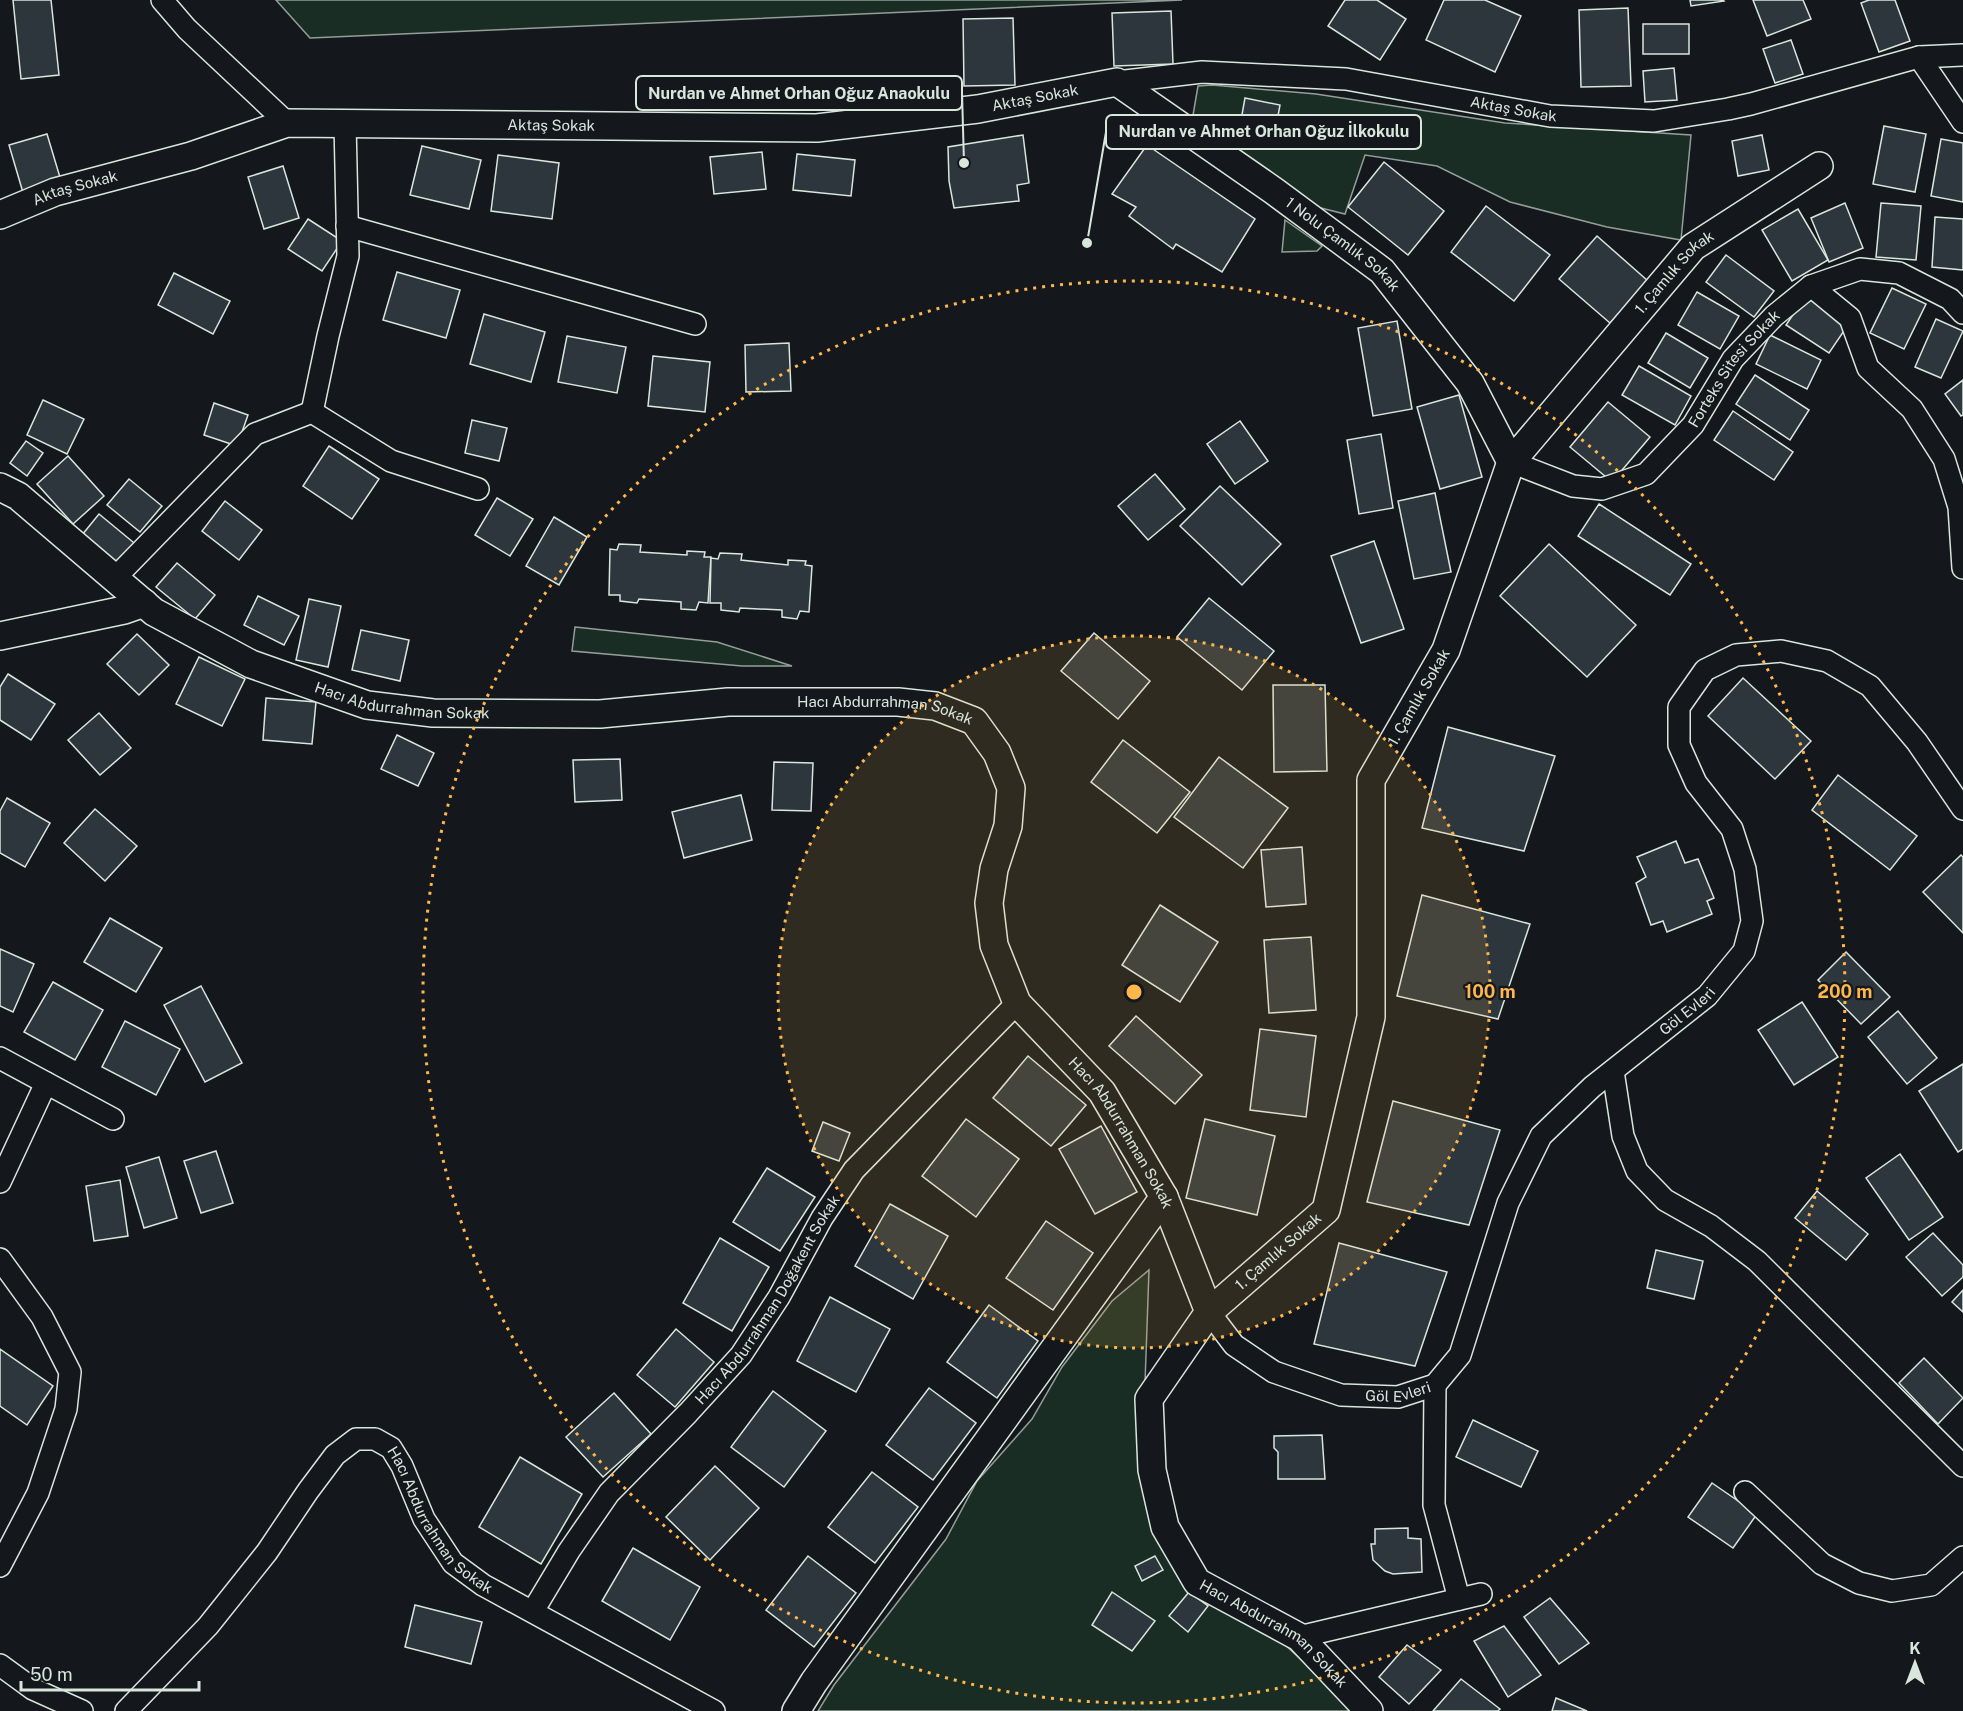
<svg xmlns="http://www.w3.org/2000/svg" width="1963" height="1711" font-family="'Public Sans',sans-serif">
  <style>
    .green { fill: #1a2d24; stroke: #939e99; stroke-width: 1.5 }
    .building { fill: #2c363c; stroke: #d8e6dc; stroke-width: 1.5 }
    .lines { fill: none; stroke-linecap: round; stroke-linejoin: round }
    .minor-casing { stroke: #d8e6dc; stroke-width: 24 }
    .tertiary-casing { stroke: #d8e6dc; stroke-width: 30 }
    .minor { stroke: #14181c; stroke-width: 21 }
    .tertiary { stroke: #14181c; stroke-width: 27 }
    .ring { fill: none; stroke: #ffb74d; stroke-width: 3; stroke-dasharray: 3 6 }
    .labels { text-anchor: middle; stroke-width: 4.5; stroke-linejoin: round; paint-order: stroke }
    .street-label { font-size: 15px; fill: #d8e6dc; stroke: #14181c }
    .centre { fill: #ffb74d; stroke: #14181c; stroke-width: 3 }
    .ring-label { font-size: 18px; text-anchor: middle; font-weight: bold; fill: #ffb74d; stroke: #14181c; stroke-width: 4.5; stroke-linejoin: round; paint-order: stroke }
    .leader { fill: none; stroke: #d8e6dc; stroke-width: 2 }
    .callout-dot { fill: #d8e6dc; stroke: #14181c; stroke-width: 2 }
    .callout { fill: #14181c; stroke: #d8e6dc; stroke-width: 2 }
    .callout-label { font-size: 16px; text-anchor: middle; font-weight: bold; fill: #d8e6dc }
  </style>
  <rect width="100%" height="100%" fill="#14181c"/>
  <g class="green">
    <polygon points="276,0 1182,0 310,38"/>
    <polygon points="1212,85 1316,94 1505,123 1691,135 1681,240 1607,227 1510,202 1437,166 1365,155 1345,214 1317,207 1192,121 1198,86"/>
    <polygon points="1285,220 1322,246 1317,251 1282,252"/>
    <polygon points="575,627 717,642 792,666 742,666 572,651"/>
    <polygon points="1149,1270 1143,1440 1159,1529 1357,1711 818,1711 834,1685 946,1539 977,1481 1032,1419 1062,1367 1112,1301"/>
  </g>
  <g class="building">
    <polygon points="13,0 51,0 59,75 21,79"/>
    <polygon points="1345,0 1377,0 1406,19 1380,60 1328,26"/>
    <polygon points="1444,0 1485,0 1521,16 1495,72 1426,40"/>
    <polygon points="1690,0 1723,0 1724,1 1691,6"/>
    <polygon points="1753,0 1803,0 1811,19 1767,36"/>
    <polygon points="1869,0 1895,0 1910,41 1879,52 1861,3"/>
    <polygon points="1628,8 1631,86 1581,87 1579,10"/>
    <polygon points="1171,11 1173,64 1114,66 1112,13"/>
    <polygon points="1013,18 1015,85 964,86 963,19"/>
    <rect x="1643" y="24" width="46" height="30"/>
    <polygon points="1791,40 1803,74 1775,83 1763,49"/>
    <polygon points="1674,68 1677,100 1645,102 1643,71"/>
    <polygon points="1245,98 1280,105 1273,143 1238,137"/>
    <polygon points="1884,126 1926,134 1915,192 1873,184"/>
    <polygon points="47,134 62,184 24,196 9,145"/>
    <polygon points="1023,135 1029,183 1017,185 1019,201 954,208 949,181 948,147"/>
    <polygon points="1762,135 1769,170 1738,176 1732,141"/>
    <polygon points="1941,139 1963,143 1963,202 1931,196"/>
    <polygon points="1147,145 1255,219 1222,272 1176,244 1173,249 1129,216 1136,207 1112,194"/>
    <polygon points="422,146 481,160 469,209 410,195"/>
    <polygon points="762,152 766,189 714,194 710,157"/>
    <polygon points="797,154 855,160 851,196 793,190"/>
    <polygon points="498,155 559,163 552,219 491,211"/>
    <polygon points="1384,162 1444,211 1408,255 1348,207"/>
    <polygon points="283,166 299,218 264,229 248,177"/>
    <polygon points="1845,203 1863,248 1829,262 1811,218"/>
    <polygon points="1881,203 1921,206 1916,260 1876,257"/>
    <polygon points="1486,206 1550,255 1514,301 1451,252"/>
    <polygon points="1798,209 1828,260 1792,281 1762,230"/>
    <polygon points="1935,217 1963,219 1963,270 1932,267"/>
    <polygon points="308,219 342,241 322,271 288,249"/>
    <polygon points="1597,236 1648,281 1610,323 1559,279"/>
    <polygon points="1726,255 1774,291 1754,317 1706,282"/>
    <polygon points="397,272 460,290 446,338 383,320"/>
    <polygon points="174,273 230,301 213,334 158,305"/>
    <polygon points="1892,288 1926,304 1904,349 1870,333"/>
    <polygon points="1697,292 1739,316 1720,349 1678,325"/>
    <polygon points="1807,294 1850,322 1829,353 1786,325"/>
    <polygon points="484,314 545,332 531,382 470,364"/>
    <polygon points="1936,319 1963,331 1941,378 1915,367"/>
    <polygon points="1397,321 1412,409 1373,416 1358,328"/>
    <polygon points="1666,333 1708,358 1690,388 1648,363"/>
    <polygon points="1770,335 1821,360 1807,389 1756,364"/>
    <polygon points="567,336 626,347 617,393 558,382"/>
    <polygon points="789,343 791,391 746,392 745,345"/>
    <polygon points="653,356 710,362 705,412 648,406"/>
    <polygon points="1639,366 1691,396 1675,425 1622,395"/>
    <polygon points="1755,375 1809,410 1790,440 1736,404"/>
    <polygon points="1963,380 1963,415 1961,416 1945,394"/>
    <polygon points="1459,395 1482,477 1440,489 1417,407"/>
    <polygon points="43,400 84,419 67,454 27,435"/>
    <polygon points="1608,402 1650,437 1612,482 1570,447"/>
    <polygon points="214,403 248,415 237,446 204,435"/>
    <polygon points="1733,411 1793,452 1774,480 1714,440"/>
    <polygon points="472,420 507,428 499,461 465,453"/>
    <polygon points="1240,421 1268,461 1235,484 1207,444"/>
    <polygon points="1381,434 1393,508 1359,514 1347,440"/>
    <polygon points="26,441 43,453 27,476 10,463"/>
    <polygon points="329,446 379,479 352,519 303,486"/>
    <polygon points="68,456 104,496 73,524 37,484"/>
    <polygon points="1155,474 1185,509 1148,540 1118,506"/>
    <polygon points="129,479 162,506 140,532 107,505"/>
    <polygon points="1220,486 1281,544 1242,585 1180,526"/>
    <polygon points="1435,493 1451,572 1414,579 1398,501"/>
    <polygon points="497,498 533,519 510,556 475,535"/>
    <polygon points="225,501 262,530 239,560 202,531"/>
    <polygon points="1599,504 1691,564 1670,595 1578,536"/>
    <polygon points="99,514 139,547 121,568 82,535"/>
    <polygon points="554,517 587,537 559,585 526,566"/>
    <polygon points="1374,541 1404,629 1361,643 1331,556"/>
    <polygon points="619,544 641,545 640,552 687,555 687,551 705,552 704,557 711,557 708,603 699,602 696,610 681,609 681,602 639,599 637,603 620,601 620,595 609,595 610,549 617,550"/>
    <polygon points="1549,544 1636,625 1587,677 1500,596"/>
    <polygon points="720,553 742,554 741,560 788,565 788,560 806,561 805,565 812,566 809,612 800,611 797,619 782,617 782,610 740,608 739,612 721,610 721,603 710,603 711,558 718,559"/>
    <polygon points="177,563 215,595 195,619 156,587"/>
    <polygon points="258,596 299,616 284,645 244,625"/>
    <polygon points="1209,598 1274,651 1242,690 1177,637"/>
    <polygon points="309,599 341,606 328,667 296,660"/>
    <polygon points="361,630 409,640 400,681 352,670"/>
    <polygon points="1094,633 1150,681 1118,719 1061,671"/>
    <polygon points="137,634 169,665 139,695 107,664"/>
    <polygon points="199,657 245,679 222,726 176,704"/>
    <polygon points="8,674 55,704 31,740 0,720 0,687"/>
    <polygon points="1743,678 1811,741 1775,779 1708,716"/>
    <polygon points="1273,685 1325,685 1327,771 1274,772"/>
    <polygon points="266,698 316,702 312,744 263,740"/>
    <polygon points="99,713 131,748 100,775 68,740"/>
    <polygon points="1448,727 1555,756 1524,851 1422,828"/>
    <polygon points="397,735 434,753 418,786 381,769"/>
    <polygon points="1123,740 1190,792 1157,833 1091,782"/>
    <polygon points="1219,757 1288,808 1243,868 1174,817"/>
    <polygon points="620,759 622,800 575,802 573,760"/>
    <polygon points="774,762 813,763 811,811 772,810"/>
    <polygon points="1838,775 1917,836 1890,870 1812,810"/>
    <polygon points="741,795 752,840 684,858 672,812"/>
    <polygon points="7,798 50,823 25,867 0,853 0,811"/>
    <polygon points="95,809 137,846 105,881 64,843"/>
    <polygon points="1676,841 1685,863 1698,859 1714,898 1707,901 1712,914 1667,932 1663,921 1651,925 1636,883 1646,877 1637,857"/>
    <polygon points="1302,847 1306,904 1266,907 1261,850"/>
    <polygon points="1961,855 1963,857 1963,933 1923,892"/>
    <polygon points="1422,895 1530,924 1498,1019 1397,996"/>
    <polygon points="1160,905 1218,942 1180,1002 1122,965"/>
    <polygon points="110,918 162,948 136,992 84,962"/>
    <polygon points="1311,937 1316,1010 1269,1013 1264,940"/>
    <polygon points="0,949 34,964 13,1012 0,1006"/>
    <polygon points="1846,952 1890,997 1861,1024 1818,980"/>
    <polygon points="53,982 103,1010 75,1060 24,1032"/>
    <polygon points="201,986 242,1063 205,1082 164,1005"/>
    <polygon points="1802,1002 1838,1057 1794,1085 1758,1030"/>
    <polygon points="1898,1011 1937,1058 1907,1084 1868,1037"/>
    <polygon points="1136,1016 1202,1075 1175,1104 1109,1046"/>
    <polygon points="125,1021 180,1049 156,1095 102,1067"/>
    <polygon points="1260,1029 1316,1036 1306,1117 1250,1110"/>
    <polygon points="1028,1056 1086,1105 1051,1146 993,1098"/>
    <polygon points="1963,1064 1963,1149 1958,1152 1919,1091"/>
    <polygon points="1393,1101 1500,1130 1469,1225 1367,1202"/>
    <polygon points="966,1119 1019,1159 976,1217 922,1176"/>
    <polygon points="1205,1119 1275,1136 1257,1215 1186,1198"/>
    <polygon points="823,1122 850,1133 839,1161 812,1151"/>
    <polygon points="1101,1126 1137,1192 1095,1214 1059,1149"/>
    <polygon points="216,1151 233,1203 201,1213 184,1161"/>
    <polygon points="1900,1154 1943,1217 1909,1240 1866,1178"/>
    <polygon points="159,1157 177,1218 144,1228 126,1167"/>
    <polygon points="767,1168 815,1197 780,1251 733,1222"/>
    <polygon points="120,1180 128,1236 94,1241 86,1186"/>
    <polygon points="1817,1191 1868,1234 1846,1260 1795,1218"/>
    <polygon points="890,1204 948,1236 913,1299 855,1266"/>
    <polygon points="1046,1221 1093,1253 1053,1310 1006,1278"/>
    <polygon points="1933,1233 1963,1265 1963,1277 1942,1296 1906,1257"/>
    <polygon points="720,1238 769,1267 732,1331 683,1303"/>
    <polygon points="1339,1243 1447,1272 1415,1366 1314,1344"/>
    <polygon points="1656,1250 1703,1261 1694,1299 1647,1288"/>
    <polygon points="1963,1290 1963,1312 1952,1302"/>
    <polygon points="830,1297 890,1329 856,1392 797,1361"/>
    <polygon points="989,1305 1038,1341 997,1398 947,1362"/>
    <polygon points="676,1329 714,1362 675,1407 637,1375"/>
    <polygon points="0,1349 53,1386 27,1425 0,1406"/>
    <polygon points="1924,1358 1963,1398 1938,1424 1899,1383"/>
    <polygon points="929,1388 976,1423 933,1480 886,1445"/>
    <polygon points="773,1391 826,1431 784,1487 731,1447"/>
    <polygon points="614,1393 651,1434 603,1477 566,1437"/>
    <polygon points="1473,1420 1538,1451 1521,1487 1456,1457"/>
    <polygon points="1322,1435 1325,1479 1278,1479 1278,1452 1274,1448 1274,1436"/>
    <polygon points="520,1457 582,1494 541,1564 479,1527"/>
    <polygon points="715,1466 759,1508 710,1560 666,1517"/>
    <polygon points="872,1472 918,1507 875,1563 828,1527"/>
    <polygon points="1712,1483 1757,1514 1733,1548 1688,1517"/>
    <polygon points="1408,1528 1408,1538 1421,1539 1422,1572 1393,1574 1385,1571 1373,1560 1371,1544 1375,1544 1375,1529"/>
    <polygon points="633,1548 700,1587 670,1640 602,1601"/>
    <polygon points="808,1556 856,1593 814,1647 766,1610"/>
    <polygon points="1155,1556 1163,1570 1142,1581 1135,1566"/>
    <polygon points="1112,1592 1155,1621 1132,1651 1092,1625"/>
    <polygon points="1189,1592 1208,1606 1188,1632 1169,1616"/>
    <polygon points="1550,1598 1589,1643 1559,1664 1524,1617"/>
    <polygon points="415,1605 482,1622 471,1664 405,1647"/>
    <polygon points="1504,1626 1541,1675 1508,1697 1474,1641"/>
    <polygon points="1407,1645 1441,1670 1409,1704 1379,1677"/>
    <polygon points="1461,1679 1500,1709 1498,1711 1433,1711"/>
    <polygon points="1556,1698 1587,1711 1552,1711"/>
  </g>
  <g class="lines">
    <g class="minor-casing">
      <g id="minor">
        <polyline points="162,0 187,29 287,123"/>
        <polyline points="1919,57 1963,122"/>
        <path id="s1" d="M1117,82L1202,72L1346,79L1550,116L1654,121L1728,109L1751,104L1919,57L1963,55"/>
        <polyline points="347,226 695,324"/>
        <polyline points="1811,286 1850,318 1868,368 1912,409 1944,459 1959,507 1963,568"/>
        <polyline points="312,412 328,336 348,256 345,123"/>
        <path id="s2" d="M1511,462L1573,486L1602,489L1646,474L1693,425L1733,359L1774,316L1811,286L1860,269L1899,273L1950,299L1963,313"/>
        <polyline points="115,578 255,434 312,412 391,461 478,489"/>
        <polyline points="0,1058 113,1119"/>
        <polyline points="1613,1071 1623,1136 1637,1171 1665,1200 1711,1226 1757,1261 1963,1466"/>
        <polyline points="0,1182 46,1083"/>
        <polyline points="0,1259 42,1317 70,1372 66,1409 38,1493 0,1566"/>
        <path id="s3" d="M1209,1312L1234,1345L1274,1372L1341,1395L1398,1397L1435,1385L1460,1355L1508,1203L1541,1136L1592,1087L1707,996L1744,951L1752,921L1745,869L1732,829L1696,783L1679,745V707L1705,670L1736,655L1781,651L1827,661L1870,686L1917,742L1963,809"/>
        <polyline points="1435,1385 1434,1505 1459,1599"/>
        <polyline points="1745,1492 1822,1564 1859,1583 1892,1591 1931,1585 1963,1557"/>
        <path id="s4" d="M533,1611L569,1551L609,1493L688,1413L741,1355L779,1297L822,1218L854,1170L1017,1003"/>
        <polyline points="1299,1637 1481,1594"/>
        <polyline points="0,1665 33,1689 82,1711"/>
        <path id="s5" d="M126,1711L208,1626L267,1552L308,1491L335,1455L356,1439H375L391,1448L402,1466L424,1519L453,1563L483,1585L714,1711"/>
      </g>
    </g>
    <g class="tertiary-casing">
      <g id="tertiary">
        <path id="s6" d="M0,215L55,192L191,156L287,123L817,128L978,109L1117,82L1274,191L1382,271L1470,383L1511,462"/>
        <path id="s7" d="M0,487L18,496L154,612L251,664L367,705L433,713L600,714L728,702H898L935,706L974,721L997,753L1011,788L1008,826L994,869L989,903L994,945L1017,1003L1102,1092L1164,1197L1209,1312L1149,1399L1152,1470L1165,1527L1197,1582L1299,1637L1369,1711"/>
        <polyline points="0,636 124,610 144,603"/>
        <path id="s8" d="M1209,1312L1326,1210L1371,1017V780L1446,650L1511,462L1693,247L1819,166"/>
        <polyline points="796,1711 814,1682 1164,1197"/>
      </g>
    </g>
    <use href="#minor" class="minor"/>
    <use href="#tertiary" class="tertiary"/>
  </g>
  <circle cx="1134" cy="992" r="356" fill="#ffb74d" fill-opacity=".12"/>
  <g class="ring">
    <circle cx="1134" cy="992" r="356"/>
    <circle cx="1134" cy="992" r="711"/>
  </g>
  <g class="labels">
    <g class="street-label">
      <text dy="5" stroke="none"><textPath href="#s6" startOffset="1052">Aktaş Sokak</textPath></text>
      <text dy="5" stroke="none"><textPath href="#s1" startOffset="400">Aktaş Sokak</textPath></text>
      <text dy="5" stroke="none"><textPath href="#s6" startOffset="566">Aktaş Sokak</textPath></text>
      <text dy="5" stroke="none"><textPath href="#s6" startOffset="80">Aktaş Sokak</textPath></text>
      <text dy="5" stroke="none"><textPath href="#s6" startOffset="1414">1 Nolu Çamlık Sokak</textPath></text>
      <text dy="5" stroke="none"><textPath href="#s8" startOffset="1190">1. Çamlık Sokak</textPath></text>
      <text dy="5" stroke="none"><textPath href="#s2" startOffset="280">Forteks Sitesi Sokak</textPath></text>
      <text dy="5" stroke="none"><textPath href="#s8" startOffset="686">1. Çamlık Sokak</textPath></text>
      <text dy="5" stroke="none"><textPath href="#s7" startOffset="466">Hacı Abdurrahman Sokak</textPath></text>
      <text dy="5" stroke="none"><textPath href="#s7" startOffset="952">Hacı Abdurrahman Sokak</textPath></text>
      <text dy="5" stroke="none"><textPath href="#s3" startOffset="722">Göl Evleri</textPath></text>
      <text dy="5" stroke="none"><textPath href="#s7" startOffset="1510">Hacı Abdurrahman Sokak</textPath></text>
      <text dy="5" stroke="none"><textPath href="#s8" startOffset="92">1. Çamlık Sokak</textPath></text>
      <text dy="5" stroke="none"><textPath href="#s4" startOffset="392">Hacı Abdurrahman Doğakent Sokak</textPath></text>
      <text dy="5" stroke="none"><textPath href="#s3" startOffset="218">Göl Evleri</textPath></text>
      <text dy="5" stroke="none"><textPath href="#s5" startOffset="484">Hacı Abdurrahman Sokak</textPath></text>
      <text dy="5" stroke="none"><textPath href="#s7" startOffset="2103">Hacı Abdurrahman Sokak</textPath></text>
    </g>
  </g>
  <circle cx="1134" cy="992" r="9" class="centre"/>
  <g class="ring-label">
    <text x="1490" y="998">100 m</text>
    <text x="1845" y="998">200 m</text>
  </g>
  <path class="leader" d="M964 163L962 93M1087 243L1106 132"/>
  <g class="callout-dot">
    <circle cx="964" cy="163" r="6"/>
    <circle cx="1087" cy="243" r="6"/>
  </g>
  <g class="callout">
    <rect x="636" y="76" width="326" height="34" rx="6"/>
    <rect x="1106" y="115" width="315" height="34" rx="6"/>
  </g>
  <g class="callout-label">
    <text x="799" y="99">Nurdan ve Ahmet Orhan Oğuz Anaokulu</text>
    <text x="1264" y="137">Nurdan ve Ahmet Orhan Oğuz İlkokulu</text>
  </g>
  <g transform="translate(1915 1663)" stroke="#14181c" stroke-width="4.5" paint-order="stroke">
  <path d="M0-4.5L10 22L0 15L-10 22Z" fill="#d8e6dc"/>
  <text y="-9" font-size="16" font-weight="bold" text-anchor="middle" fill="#d8e6dc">K</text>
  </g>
  <path d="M21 1681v9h178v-9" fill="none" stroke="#d8e6dc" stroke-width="3"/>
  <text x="30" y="1681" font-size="18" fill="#d8e6dc" stroke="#14181c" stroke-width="4.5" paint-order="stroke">50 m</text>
</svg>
